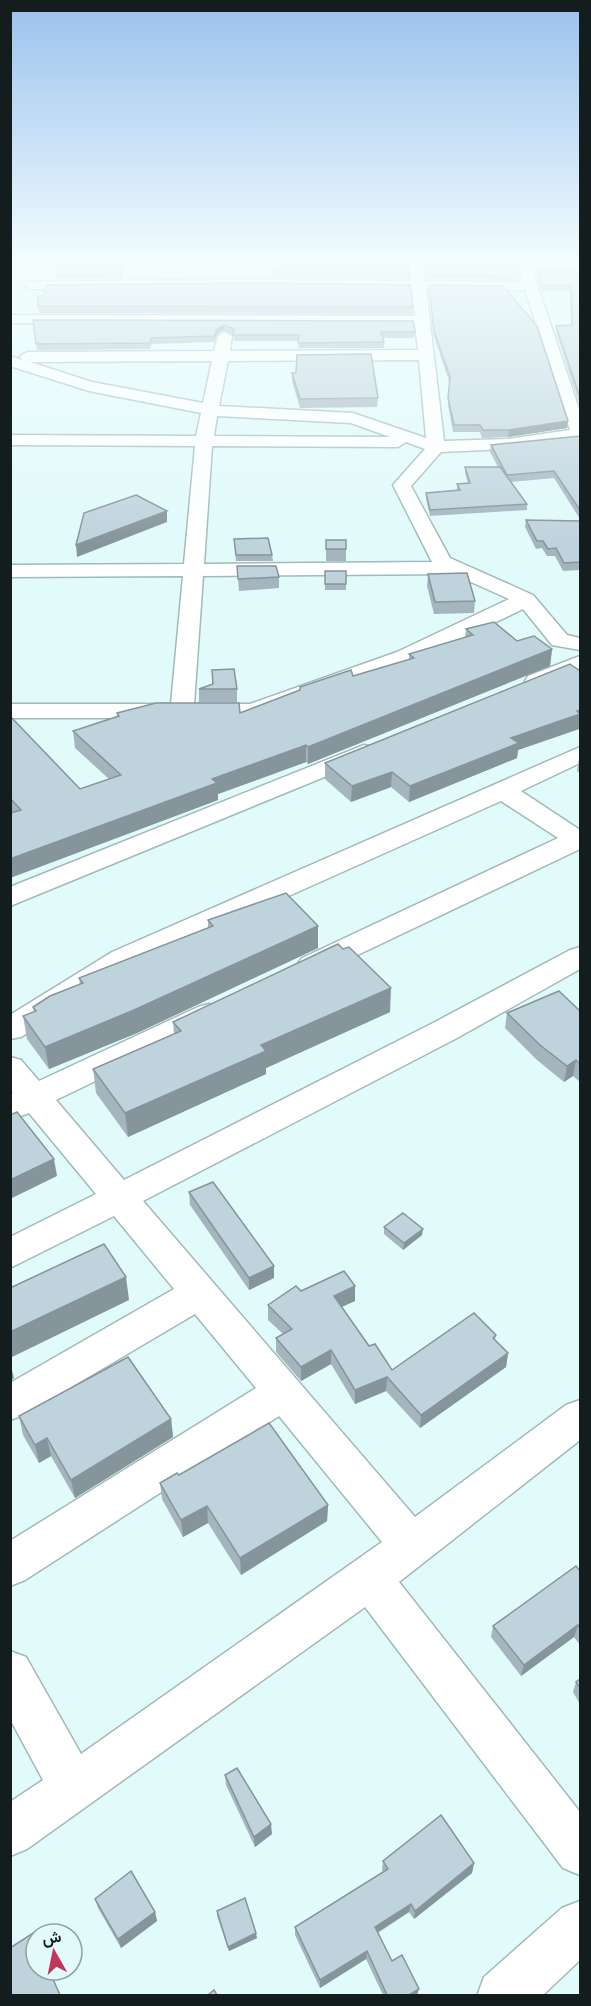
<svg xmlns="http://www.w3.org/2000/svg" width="591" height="2006" font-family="Figtree,Vazirmatn,sans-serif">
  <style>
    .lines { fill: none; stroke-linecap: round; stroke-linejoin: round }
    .minor-casing { stroke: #a2b9b9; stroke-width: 3 }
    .minor { fill: #fff; fill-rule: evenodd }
    .wall { fill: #a4b5be }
    .shaded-wall { fill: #86949b }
    .building { fill: #bfd3dd; stroke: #86949b; stroke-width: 1.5 }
  </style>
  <rect width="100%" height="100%" fill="#e1fafa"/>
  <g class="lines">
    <g class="minor-casing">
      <g id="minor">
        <path d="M410,263H422L425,281L522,282L517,263L580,266V274L533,272L580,412V441L508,449L441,452L411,486L450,558L533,595L567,635L580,638V650L552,645L523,609L413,662L252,718H10V704H171L183,576L10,577V565L184,564L195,446L10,445V435L196,436L201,413L89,391L10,366V356L22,360L20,357L23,354L28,352L214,351L218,336L225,332L232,336L230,351L418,350L415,324L10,323V315L415,316L412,289L258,287L31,289L24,285L26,282L258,279L411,281ZM426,289L525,290L570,430L508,439L444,441ZM419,360L426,438L353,413L219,406L228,361ZM27,361L28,362L212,361L203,403L92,382ZM217,416L351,423L390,437L214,436ZM406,442L425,449L393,485L432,562L204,564L212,446L398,447ZM453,574L509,599L397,652L250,704H194L203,576Z"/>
        <polygon points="580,656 580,671 544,686 536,688 528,686 525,681 528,676"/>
        <polygon points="364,745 373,747 376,752 373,757 10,906 10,887"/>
        <polygon points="580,747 580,763 521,791 580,830 580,849 322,972 312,975 302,972 297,965 302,958 558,838 501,801 132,966 21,1037 10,1039 10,1015 112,952"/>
        <polygon points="580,947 580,969 457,1038 143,1201 415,1517 566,1405 580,1400 580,1440 399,1582 580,1812 580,1875 563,1868 365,1607 27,1849 10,1856 10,1802 43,1780 10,1719 10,1651 26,1657 81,1754 382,1542 279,1416 25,1580 10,1586 10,1541 256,1388 195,1314 24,1415 10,1420 10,1383 174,1289 114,1216 10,1268 10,1237 96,1194 29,1113 10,1120 10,1094 13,1093 10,1090 10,1057 21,1060 39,1081 198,1007 209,1004 220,1007 224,1014 220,1021 56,1100 124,1180 435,1022 570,950"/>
        <polygon points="580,1901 580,1960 542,1996 477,1996 484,1977 562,1908"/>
      </g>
    </g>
    <use href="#minor" class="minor"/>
  </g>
  <g class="wall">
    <polygon points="123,263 122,279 58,279 57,265"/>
    <polygon points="271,263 409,263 409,279 273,277"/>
    <polygon points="423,263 516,263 520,275 519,280 427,279"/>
    <polygon points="537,269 580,270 580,406 556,332 556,326 571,325 570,291 542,291 536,274"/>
    <polygon points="429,285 568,421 567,428 508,437 482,438 480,432 453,432 448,405 450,384 434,337 429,291"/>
    <polygon points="38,306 413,307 412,314 39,313"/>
    <polygon points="33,320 413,321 415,332 414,338 383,338 384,342 384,348 298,348 299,341 234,341 233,335 224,330 217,334 214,342 152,344 150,349 37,350"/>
    <polygon points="292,373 378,398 377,407 300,408 292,381"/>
    <polygon points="580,436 580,519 554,478 511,482 527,504 527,510 430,516 426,498 426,493 457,490 457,484 468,483 465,473 465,467 498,467 490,452 491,445"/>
    <polygon points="526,520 580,521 580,570 563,571 555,556 547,556 542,548 536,549 525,527"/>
    <polygon points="234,539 272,555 273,561 236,561"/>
    <rect x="326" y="540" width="20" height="21"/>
    <polygon points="237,566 279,577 279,588 239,591"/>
    <rect x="325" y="571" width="21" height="19"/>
    <polygon points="428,574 475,601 474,613 434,614 427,586"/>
    <polygon points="466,629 552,649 550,666 308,764 306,762 218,794 218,800 10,878 10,716 80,789 109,779 75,748 73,731 117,716 117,713 240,713 409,660 409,654 465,638"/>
    <polygon points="212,670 237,689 237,702 199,702 199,689 212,685"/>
    <polygon points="580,671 580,724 579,729 518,750 517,758 409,802 391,787 351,802 325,779 325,763"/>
    <polygon points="580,752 580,773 577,771"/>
    <polygon points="208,920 318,926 318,948 137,1033 49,1069 27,1039 23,1016 34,1012 33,1007 80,985 79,978 208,928"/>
    <polygon points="580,1011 580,1082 573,1076 564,1082 537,1060 505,1028 507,1013"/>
    <polygon points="390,1012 266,1068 266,1074 128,1137 96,1093 93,1069 174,1034 173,1022"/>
    <polygon points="189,1192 274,1266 274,1278 249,1290 190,1205"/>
    <polygon points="384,1227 422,1235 403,1250 384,1234"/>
    <polygon points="355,1286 355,1301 342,1307 369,1346 392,1370 496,1335 495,1340 508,1353 506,1367 420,1428 386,1391 355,1404 331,1364 301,1381 276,1352 276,1338 283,1334 268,1320 268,1305 301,1291"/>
    <polygon points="19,1416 171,1419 173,1437 75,1498 51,1456 39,1463 23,1435"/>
    <polygon points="179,1475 328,1505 327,1521 241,1575 208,1523 183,1537 162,1499 160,1483"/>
    <polygon points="580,1571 580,1645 574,1637 521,1676 491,1637 493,1626"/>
    <polygon points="580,1679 580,1704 573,1692 576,1682"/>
    <polygon points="225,1775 272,1834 255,1847 226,1785"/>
    <polygon points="383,1861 474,1863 472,1873 414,1919 409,1912 378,1933 392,1961 417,1995 383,1995 366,1959 320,1988 295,1935 295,1927 383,1872 382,1870"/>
    <polygon points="95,1899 155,1912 157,1921 121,1948 98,1908"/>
    <polygon points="217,1911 257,1938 229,1951 217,1916"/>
  </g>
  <g class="shaded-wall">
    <polygon points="10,263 14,263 10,270"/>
    <polygon points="224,325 224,330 217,334 214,342 214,336 217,329"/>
    <polygon points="568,421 567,428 508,437 509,430"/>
    <polygon points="167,511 167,522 77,557 76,545"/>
    <polygon points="552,649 550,666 308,764 308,747"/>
    <polygon points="580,710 580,724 579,729 518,750 517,758 409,802 410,786 511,738"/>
    <polygon points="306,745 306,762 218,794 218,800 10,878 10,859 212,779"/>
    <polygon points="392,772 391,787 351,802 352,786"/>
    <polygon points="318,926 318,948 137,1033 49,1069 45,1047"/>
    <polygon points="391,988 390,1012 266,1068 266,1074 128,1137 125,1113 261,1045"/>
    <polygon points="576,1060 573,1076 564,1082 567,1066"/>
    <polygon points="54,1159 57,1176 10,1199 10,1180"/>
    <polygon points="423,1229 422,1235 403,1250 404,1243"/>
    <polygon points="274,1266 274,1278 249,1290 249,1278"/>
    <polygon points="126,1277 129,1300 10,1358 10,1332"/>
    <polygon points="355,1286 355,1301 334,1310 334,1296"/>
    <polygon points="331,1350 331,1364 301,1381 301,1367"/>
    <polygon points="508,1353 506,1367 420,1428 421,1415"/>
    <polygon points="10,1362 14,1378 10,1381"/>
    <polygon points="387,1377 386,1391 355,1404 355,1390"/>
    <polygon points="171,1419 173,1437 75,1498 71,1480"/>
    <polygon points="47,1438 51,1456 39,1463 35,1445"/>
    <polygon points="328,1505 327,1521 241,1575 240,1558"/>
    <polygon points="207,1506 208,1523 183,1537 181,1520"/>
    <polygon points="578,1625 574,1637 521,1676 524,1665"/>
    <polygon points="271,1824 272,1834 255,1847 254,1837"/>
    <polygon points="474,1863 472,1873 414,1919 415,1911"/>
    <polygon points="411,1904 409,1912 373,1935 375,1927"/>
    <polygon points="155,1912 157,1921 121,1948 118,1939"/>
    <polygon points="256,1933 257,1938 229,1951 228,1947"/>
    <polygon points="367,1951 366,1959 320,1988 320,1980"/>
    <polygon points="419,1989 417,1995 409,1995"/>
  </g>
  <g class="building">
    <polygon points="65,263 122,263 122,274 57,275 57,265 64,265"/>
    <polygon points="272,263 409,263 409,274 273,272"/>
    <polygon points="424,263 516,263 520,275 427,274"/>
    <polygon points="537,269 580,270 580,397 556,326 572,325 571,285 542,285"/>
    <polygon points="258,283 410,285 413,307 38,306 38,296 43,296 47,285"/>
    <polygon points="429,285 503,286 537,326 568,421 509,430 483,430 480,425 454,425 448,398 450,377 434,331"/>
    <polygon points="33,320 413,321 415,332 381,332 384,342 298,343 299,335 233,335 234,329 224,325 217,329 214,336 151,338 150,343 36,344"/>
    <polygon points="371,354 378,398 300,399 292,373 296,373 297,355"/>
    <polygon points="580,436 580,510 554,471 507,475 491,445"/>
    <polygon points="465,467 500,467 527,504 430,510 426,493 460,490 457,484 470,483"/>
    <polygon points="136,495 167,511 76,545 84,513"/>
    <polygon points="526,520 580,521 580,562 564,563 556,548 548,549 543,541 537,541"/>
    <polygon points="268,538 272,555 236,555 234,539"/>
    <rect x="326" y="540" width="20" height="9"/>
    <polygon points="237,566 276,566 279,577 238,579"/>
    <rect x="325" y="571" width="21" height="13"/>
    <polygon points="467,573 475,601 435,602 428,574"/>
    <polygon points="494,622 517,641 534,636 552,649 308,747 306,745 212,779 217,783 10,859 10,813 21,810 10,798 10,716 80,789 121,775 73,731 119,716 117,713 156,703 239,703 240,713 300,690 300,687 351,670 353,676 414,658 409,654 473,635 466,629"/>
    <polygon points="570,664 580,671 580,710 577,711 580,714 511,738 519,743 410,786 392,772 352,786 325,763"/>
    <polygon points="234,669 237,689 199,689 213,684 212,670"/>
    <polygon points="286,893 318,926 134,1010 45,1047 23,1016 36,1011 33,1007 50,996 83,983 79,978 213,926 208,920"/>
    <polygon points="338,944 343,949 349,947 391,988 261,1045 266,1051 125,1113 93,1069 181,1031 173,1022"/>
    <polygon points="559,991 580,1011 580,1064 576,1060 567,1066 540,1045 507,1013"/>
    <polygon points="17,1112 54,1159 10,1180 10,1115"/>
    <polygon points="213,1182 274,1266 249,1278 189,1192"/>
    <polygon points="403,1213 423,1229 404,1243 384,1227"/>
    <polygon points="104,1244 126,1277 10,1332 10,1288"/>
    <polygon points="344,1271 355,1286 334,1296 369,1346 375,1344 392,1370 474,1313 496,1335 493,1338 508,1353 421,1415 387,1377 355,1390 331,1350 301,1367 276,1338 292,1329 268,1305 296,1286 301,1291"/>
    <polygon points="128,1357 171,1419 71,1480 47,1438 35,1445 19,1416"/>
    <polygon points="269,1423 328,1505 240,1558 207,1506 181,1520 160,1483 177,1473 179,1475"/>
    <polygon points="576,1566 580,1571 580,1629 578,1625 524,1665 493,1626"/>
    <polygon points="580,1679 580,1688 576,1682"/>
    <polygon points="237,1768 271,1824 254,1837 225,1775"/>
    <polygon points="441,1815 474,1863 415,1911 411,1904 375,1927 392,1961 402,1955 419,1989 409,1995 387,1995 367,1951 320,1980 295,1927 388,1869 383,1861"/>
    <polygon points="131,1871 155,1912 118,1939 95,1899"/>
    <polygon points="245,1898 256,1933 228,1947 217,1911"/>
    <polygon points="33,1933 36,1940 36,1970 49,1970 60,1995 10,1995 10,1948"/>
    <polygon points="214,1990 217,1995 208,1995"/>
  </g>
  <linearGradient id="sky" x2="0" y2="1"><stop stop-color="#9ac1ee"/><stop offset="0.48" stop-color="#f2fdfd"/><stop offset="1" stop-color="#f2fdfd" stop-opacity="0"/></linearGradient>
  <rect width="591" height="544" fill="url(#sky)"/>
  <rect width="591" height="2006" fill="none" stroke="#141d1d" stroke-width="24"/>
  <g transform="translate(54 1952) rotate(351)"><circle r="28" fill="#e1fafa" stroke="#8fa2a2" stroke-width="1.5"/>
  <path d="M0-4.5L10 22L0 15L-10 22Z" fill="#c4355c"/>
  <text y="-9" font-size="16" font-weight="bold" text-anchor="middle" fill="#141d1d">ش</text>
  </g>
</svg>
